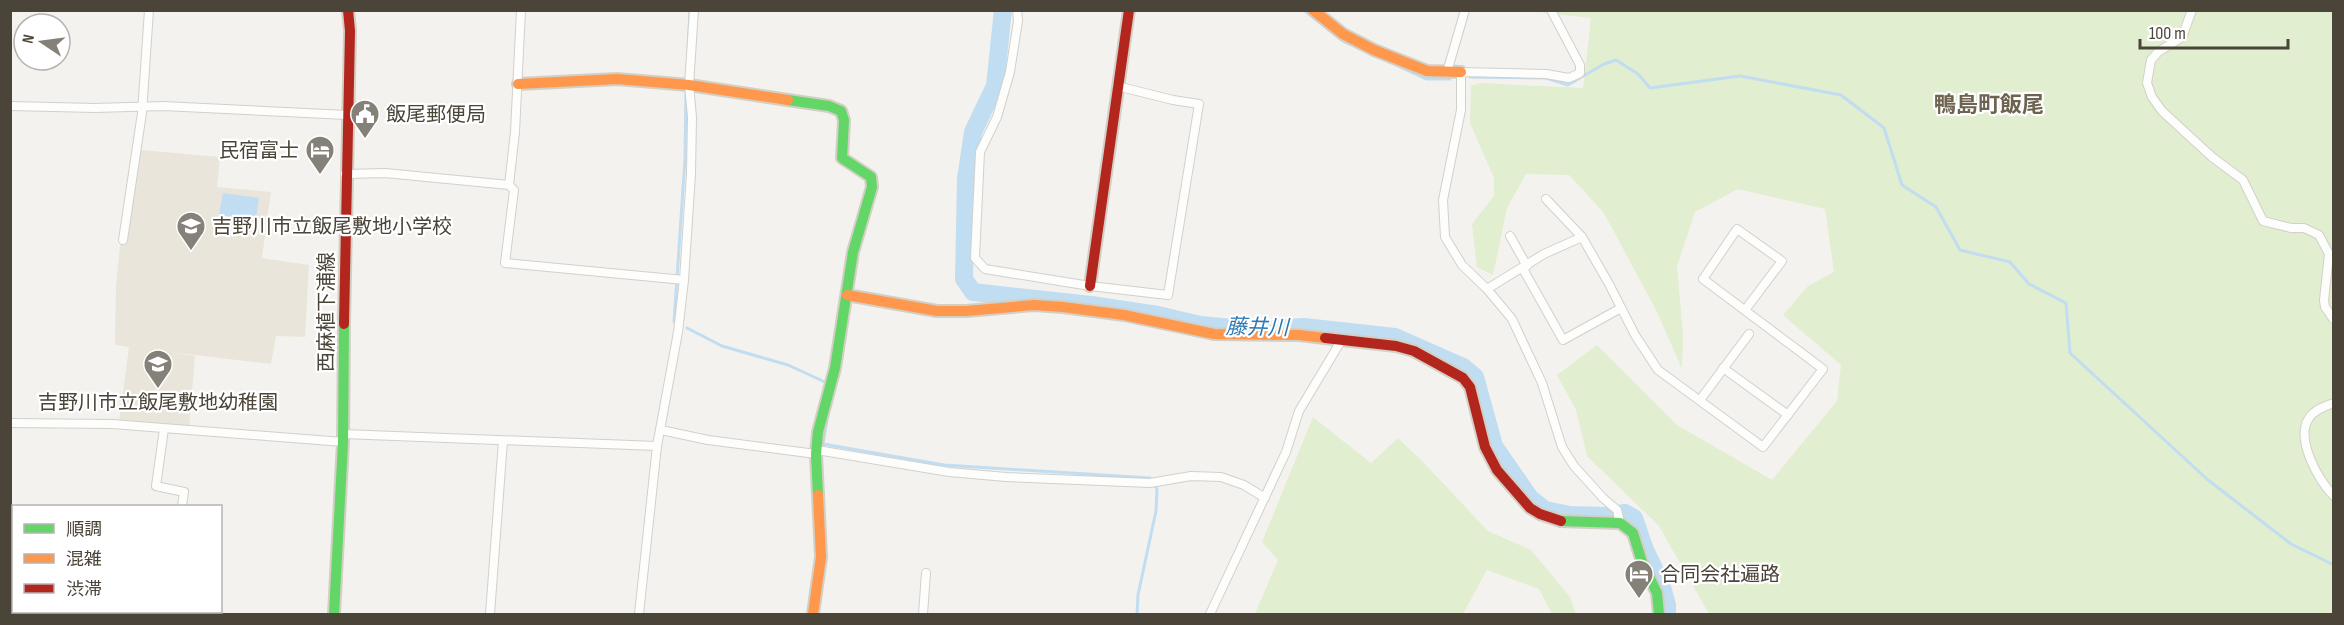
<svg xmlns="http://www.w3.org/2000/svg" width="2344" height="625" font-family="'Sofia Sans Condensed','Noto Sans JP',sans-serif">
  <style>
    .education { fill: #eae5da }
    .green { fill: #e1eecf }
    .water { fill: #c0ddf1 }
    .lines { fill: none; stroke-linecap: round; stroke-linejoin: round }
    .stream { stroke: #c0ddf1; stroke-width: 3 }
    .river { stroke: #c0ddf1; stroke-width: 18 }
    .street-casing { stroke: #d2d0cb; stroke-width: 10 }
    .fast-casing { stroke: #d3cfc5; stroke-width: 14 }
    .slow-casing { stroke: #d3cfc5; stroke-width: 14 }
    .jam-casing { stroke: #d3cfc5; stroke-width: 14 }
    .street { stroke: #fdfdfc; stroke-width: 8 }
    .fast { stroke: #63d668; stroke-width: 10 }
    .slow { stroke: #ff974d; stroke-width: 10 }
    .jam { stroke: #b3261e; stroke-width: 10 }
    .labels { text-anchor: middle; stroke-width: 4.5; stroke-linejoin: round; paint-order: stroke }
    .poi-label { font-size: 20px; fill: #4b4439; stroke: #fff; text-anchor: start }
    .street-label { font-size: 20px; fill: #4b4439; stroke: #fff }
    .water-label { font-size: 21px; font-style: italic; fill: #2e7ab2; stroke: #fff }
    .quarter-label { font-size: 22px; font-weight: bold; fill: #6e6250; stroke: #fff }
  </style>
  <rect width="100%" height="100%" fill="#f4f2ee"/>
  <polygon class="education" points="141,150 220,157 217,187 271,192 262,258 309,265 305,337 276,336 271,364 169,352 195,356 189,428 119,422 129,347 115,345 116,288 120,244 125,244"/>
  <g class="green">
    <polygon points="1529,11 2333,11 2333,614 1709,614 1659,526 1587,456 1576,410 1557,375 1597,345 1677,425 1772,480 1837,401 1841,365 1783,315 1808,286 1834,272 1825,209 1738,189 1695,212 1677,266 1683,335 1682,369 1657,312 1604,213 1569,175 1526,174 1507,208 1493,275 1477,267 1472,224 1494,196 1494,178 1470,123 1471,86 1480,83 1583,88 1591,18"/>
    <polygon points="1313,417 1371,463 1398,438 1424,463 1488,531 1531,550 1570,597 1576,614 1552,614 1539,589 1487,570 1463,614 1255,614 1278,560 1262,542"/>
  </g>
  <polygon class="water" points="223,193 259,198 256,220 219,215"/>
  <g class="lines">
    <g class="stream">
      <polyline points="1304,10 1343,41 1362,49"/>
      <polyline points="688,48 690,10"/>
      <polyline points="1381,58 1426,79 1450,79"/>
      <polyline points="1470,77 1546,78 1568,85 1604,64 1616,60 1638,74 1650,88 1740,76 1841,95 1884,128 1902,185 1936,207 1960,250 2010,262 2029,284 2066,303 2070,353 2208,480 2291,544 2334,565"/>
      <polyline points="674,322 685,159 686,87"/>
      <polyline points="687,328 722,346 788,365 825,382"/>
      <polyline points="830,401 823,444 944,465 1150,478 1157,489 1156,511 1138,595 1137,614"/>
    </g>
    <polyline class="river" points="1003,10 995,86 973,132 966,179 964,279 973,292 1091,305 1158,315 1200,325 1255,330 1304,327 1395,337 1463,367 1475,377 1494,446 1530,498 1545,510 1570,515 1605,516 1625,513 1634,518 1645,550 1661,583 1667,605 1667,614"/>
    <g class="street-casing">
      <g id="street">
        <polyline points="521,10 515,132 509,185 514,190 505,263 684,280"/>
        <polyline points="1017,10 1018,21 1010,72 997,117 980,152 975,258 985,269 1090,286 1168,295 1199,104 1173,100 1117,86"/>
        <polyline points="1551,10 1580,65 1580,73 1569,78 1546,74 1461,72 1461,110 1443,200 1445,237 1462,265 1487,289 1512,319 1542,383 1562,447 1574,466 1603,498 1617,510 1620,523"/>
        <polyline points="2192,10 2182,37 2158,52 2151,60 2147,83 2152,97 2162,111 2212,157 2243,180 2263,221 2291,228 2304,228 2319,235 2329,254 2324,300 2325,307 2334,320"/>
        <polyline points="1447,72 1465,10"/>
        <polyline points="10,106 95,108 163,106 347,115"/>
        <polyline points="345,174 385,173 509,185"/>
        <polyline points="1546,199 1582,237 1609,284 1635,335 1658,370 1763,447 1823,369 1703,279 1737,229 1782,261 1745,310"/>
        <polyline points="1510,236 1527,266"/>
        <polyline points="123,240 142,113 149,10"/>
        <polyline points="1523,269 1563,340 1621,308"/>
        <polyline points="1487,289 1544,254 1582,237"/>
        <polyline points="1723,368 1788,415"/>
        <polyline points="1703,396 1749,334"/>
        <path d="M2334,403C2325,406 2314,410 2309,418C2295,438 2318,481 2334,496"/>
        <polyline points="10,423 112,424 343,442"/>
        <polyline points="164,429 156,486 184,492 182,506"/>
        <polyline points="661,430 708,440 816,454"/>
        <polyline points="343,434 657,446"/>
        <polyline points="817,450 949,472 1006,477 1150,483 1191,476 1221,477 1244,485 1265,498"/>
        <polyline points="163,614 164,612"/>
        <polyline points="490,614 503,441"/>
        <polyline points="639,614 657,446 678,332 684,280 691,174 692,117 689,85 694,10"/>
        <polyline points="923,614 926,573"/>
        <polyline points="1210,614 1286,452 1299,411 1341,341"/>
      </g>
    </g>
    <g class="fast-casing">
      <g id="fast">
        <polyline points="788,100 829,106 841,111 844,120 842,158 871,177 872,187 853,252 835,368 818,432 816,454 818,495"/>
        <polyline points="1561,521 1620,523 1633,533 1642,562 1657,593 1659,614"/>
        <polyline points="334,614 343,442 344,324"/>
      </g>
    </g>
    <g class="slow-casing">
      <g id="slow">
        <polyline points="1313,10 1343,34 1374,50 1427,71 1461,72"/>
        <polyline points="518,84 617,79 689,85 788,100"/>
        <polyline points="847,295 937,311 966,311 1034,305 1063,307 1124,315 1214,334 1299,335 1325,338"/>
        <polyline points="813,614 821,557 818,495"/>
      </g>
    </g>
    <g class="jam-casing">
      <g id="jam">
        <polyline points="1090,286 1129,10"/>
        <polyline points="344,324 350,31 348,10"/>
        <polyline points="1325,338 1396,346 1414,351 1463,378 1470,387 1485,447 1497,470 1530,508 1540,514 1561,521"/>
      </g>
    </g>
    <use href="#street" class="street"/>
    <use href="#fast" class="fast"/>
    <use href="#slow" class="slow"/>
    <use href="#jam" class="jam"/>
  </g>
  <defs>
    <g id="civic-pin" transform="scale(1.5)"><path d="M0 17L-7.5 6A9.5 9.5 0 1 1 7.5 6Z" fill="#868178" stroke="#fff"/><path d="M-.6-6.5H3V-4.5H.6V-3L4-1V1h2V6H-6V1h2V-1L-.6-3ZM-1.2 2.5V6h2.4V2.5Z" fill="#fff"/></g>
    <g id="hotel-pin" transform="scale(1.5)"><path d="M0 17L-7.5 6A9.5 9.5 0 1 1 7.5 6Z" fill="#868178" stroke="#fff"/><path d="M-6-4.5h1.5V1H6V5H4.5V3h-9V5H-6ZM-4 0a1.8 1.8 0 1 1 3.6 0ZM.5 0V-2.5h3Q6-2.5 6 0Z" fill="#fff"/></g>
    <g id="school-pin" transform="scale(1.5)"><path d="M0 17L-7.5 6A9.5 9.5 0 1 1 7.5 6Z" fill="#868178" stroke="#fff"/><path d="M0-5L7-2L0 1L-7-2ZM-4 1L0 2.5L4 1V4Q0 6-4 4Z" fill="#fff"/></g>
  </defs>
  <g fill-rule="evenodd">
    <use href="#civic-pin" x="365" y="114"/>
    <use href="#hotel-pin" x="320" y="150"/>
    <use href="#school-pin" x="191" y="226"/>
    <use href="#school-pin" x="158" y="364"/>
    <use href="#hotel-pin" x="1639" y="574"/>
  </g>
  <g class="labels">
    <g class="poi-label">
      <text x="386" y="121">飯尾郵便局</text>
      <text x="299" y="157" text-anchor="end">民宿富士</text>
      <text x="212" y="233">吉野川市立飯尾敷地小学校</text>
      <text x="158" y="409" text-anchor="middle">吉野川市立飯尾敷地幼稚園</text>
      <text x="1660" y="581">合同会社遍路</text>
    </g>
    <g class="street-label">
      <text transform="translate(326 312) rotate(-90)" y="7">西麻植下浦線</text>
    </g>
    <g class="water-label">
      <text transform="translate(1257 327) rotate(1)" y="7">藤井川</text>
    </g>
    <g class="quarter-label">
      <text x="1989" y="112">鴨島町飯尾</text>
    </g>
  </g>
  <rect width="2344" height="625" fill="none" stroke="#4b4439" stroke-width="24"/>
  <rect x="12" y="505" width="210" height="108" fill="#ffffff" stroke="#b7b4b0" stroke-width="1.5"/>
  <rect x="24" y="524" width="30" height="9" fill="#63d668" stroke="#b7b4b0" stroke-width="1.5"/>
  <text x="66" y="535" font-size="18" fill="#4b4439">順調</text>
  <rect x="24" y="554" width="30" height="9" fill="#ff974d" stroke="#b7b4b0" stroke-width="1.5"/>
  <text x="66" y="565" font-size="18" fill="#4b4439">混雑</text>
  <rect x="24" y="584" width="30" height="9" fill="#b3261e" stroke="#b7b4b0" stroke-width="1.5"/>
  <text x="66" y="595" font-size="18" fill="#4b4439">渋滞</text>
  <g transform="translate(42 42) rotate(283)"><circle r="28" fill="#ffffff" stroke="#b7b4b0" stroke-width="1.5"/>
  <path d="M0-4.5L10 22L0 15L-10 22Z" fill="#868178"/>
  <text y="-9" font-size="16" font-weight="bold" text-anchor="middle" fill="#4b4439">N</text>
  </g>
  <path d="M2140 39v9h148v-9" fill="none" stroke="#4b4439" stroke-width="3"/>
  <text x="2149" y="39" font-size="18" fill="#4b4439" stroke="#ffffff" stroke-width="4.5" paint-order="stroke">100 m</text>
</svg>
